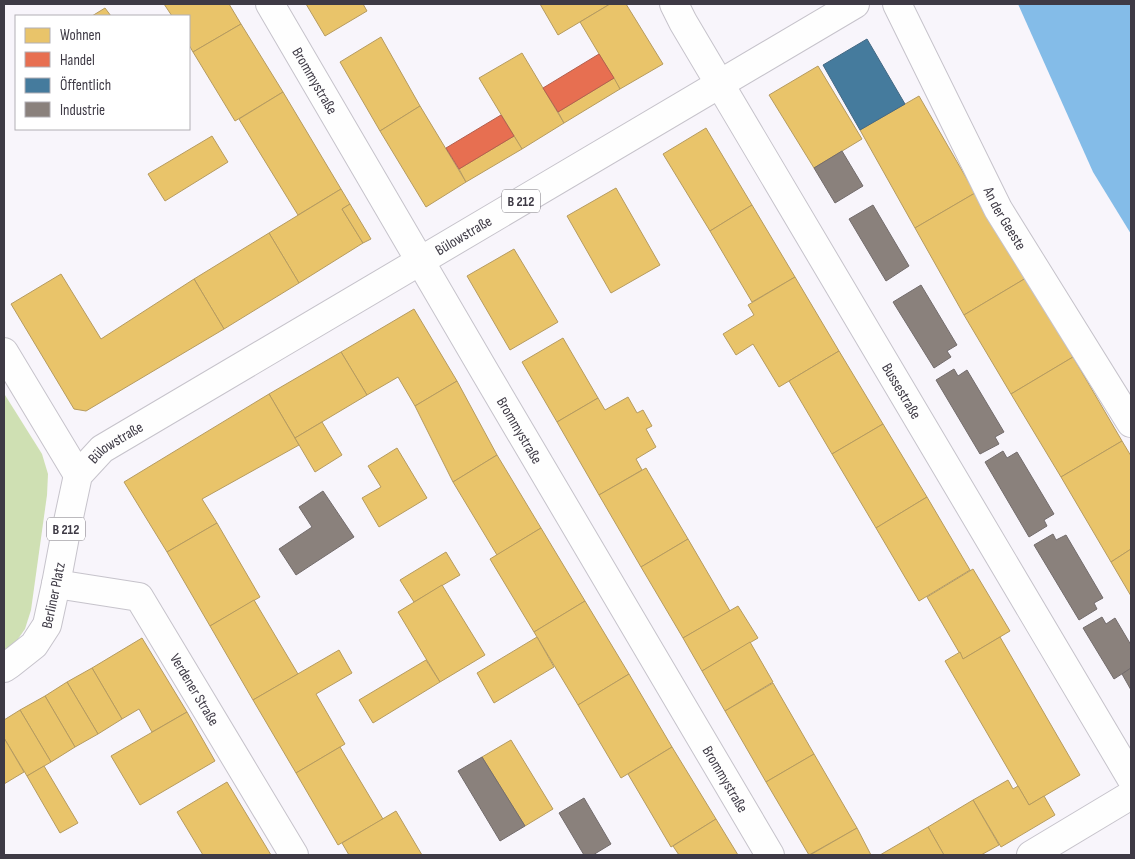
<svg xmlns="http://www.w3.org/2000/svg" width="1135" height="859" font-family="'Sofia Sans Condensed',sans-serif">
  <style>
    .green { fill: #cfe0b3 }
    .water { fill: #84bce8 }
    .homes { fill: #e9c46a; stroke: #b69b5f }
    .shops { fill: #e76f51; stroke: #b45f4d }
    .public { fill: #457b9d; stroke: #436883 }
    .industry { fill: #8a817c; stroke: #736c6c }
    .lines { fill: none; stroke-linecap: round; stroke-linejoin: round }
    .minor-casing { stroke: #c6c3cb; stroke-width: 30 }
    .major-casing { stroke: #c6c3cb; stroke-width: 30 }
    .minor { stroke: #fefefe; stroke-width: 28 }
    .major { stroke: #fefefe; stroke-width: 28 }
    .labels { text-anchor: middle; stroke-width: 5; stroke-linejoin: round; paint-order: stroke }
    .shield { fill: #fff; stroke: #78757d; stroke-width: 1 }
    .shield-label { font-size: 14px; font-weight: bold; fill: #3e3a45 }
    .street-label { font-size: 15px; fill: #3e3a45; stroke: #fff }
  </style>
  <rect width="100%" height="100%" fill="#f8f5fb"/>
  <polygon class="green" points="4,395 5,395 42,454 48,474 47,495 31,610 25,629 13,646 4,652"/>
  <polygon class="water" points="1018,4 1131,4 1131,234 1093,172"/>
  <g class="homes">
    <polygon points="164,4 229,4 241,24 193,52 189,45 189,16 172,16"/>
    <polygon points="306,4 363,4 367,11 325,36"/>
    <polygon points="540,4 610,4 558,35"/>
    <polygon points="610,4 626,4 663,64 620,89 580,22"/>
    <polygon points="105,8 111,16 92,16"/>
    <polygon points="241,24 283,92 235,121 193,52"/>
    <polygon points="381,37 420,106 380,131 340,62"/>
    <polygon points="522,53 564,123 522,149 479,78"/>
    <polygon points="818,66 862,139 814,168 769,95"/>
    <polygon points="614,78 620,89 564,123 558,112"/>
    <polygon points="283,92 341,189 298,215 239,119"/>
    <polygon points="919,96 975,193 915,228 860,130"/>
    <polygon points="420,106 466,182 426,207 380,131"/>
    <polygon points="706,128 752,205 710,231 663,154"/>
    <polygon points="212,136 228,162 165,201 148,174"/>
    <polygon points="514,136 522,149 466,182 459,169"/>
    <polygon points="616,188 660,265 611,293 567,216"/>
    <polygon points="341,189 350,204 342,209 363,243 299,283 269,233"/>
    <polygon points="975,193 1026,278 964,315 915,228"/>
    <polygon points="350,204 371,239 363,243 342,209"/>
    <polygon points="752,205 795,277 752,302 710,231"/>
    <polygon points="269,233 299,283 224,329 194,279"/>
    <polygon points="514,249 558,322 510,350 467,276"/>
    <polygon points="61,274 101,339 194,279 224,329 86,411 74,409 11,304"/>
    <polygon points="795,277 839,351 779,387 753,344 736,355 723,334 754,315 748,305"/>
    <polygon points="1026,278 1073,357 1011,394 964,315"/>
    <polygon points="414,309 457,381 415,406 398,377 367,395 341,352"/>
    <polygon points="563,338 598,398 557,422 522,362"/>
    <polygon points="839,351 883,424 832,454 789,381"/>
    <polygon points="341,352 367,395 295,438 269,394"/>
    <polygon points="1073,357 1122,441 1061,477 1011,394"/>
    <polygon points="457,381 497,455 453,482 415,406"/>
    <polygon points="269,394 299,445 202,499 217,523 167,552 124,482"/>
    <polygon points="628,397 637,413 643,410 652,426 646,429 656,447 636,459 642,470 599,495 557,422 598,398 605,410"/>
    <polygon points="322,422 342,455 315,472 295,438"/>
    <polygon points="883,424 927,497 876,528 832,454"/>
    <polygon points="1122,441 1131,456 1131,549 1111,562 1061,477"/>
    <polygon points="397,448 427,498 379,527 362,498 381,487 368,466"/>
    <polygon points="497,455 541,528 497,555 453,482"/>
    <polygon points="646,468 688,539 641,567 599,495"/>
    <polygon points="927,497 970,570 919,601 876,528"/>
    <polygon points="217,523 260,597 210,626 167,552"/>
    <polygon points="541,528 585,601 534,632 490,559"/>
    <polygon points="688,539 730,611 683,638 641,567"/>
    <polygon points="1131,549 1131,596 1111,562"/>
    <polygon points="446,552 460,575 414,602 400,580"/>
    <polygon points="973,569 1010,631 963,659 927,597"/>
    <polygon points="442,585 485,655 440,682 398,612"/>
    <polygon points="254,600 298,674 253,700 210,626"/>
    <polygon points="585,601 629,674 578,705 534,632"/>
    <polygon points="738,606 758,638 702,671 683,638"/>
    <polygon points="537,637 554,667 494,703 477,673"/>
    <polygon points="1000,637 1080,775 1029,805 945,661 960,652 963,659"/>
    <polygon points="142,638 187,712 152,732 139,709 122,719 92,668"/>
    <polygon points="750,642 773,682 725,711 702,671"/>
    <polygon points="339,650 352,673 316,694 345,744 296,773 253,700"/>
    <polygon points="426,660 440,682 373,723 359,700"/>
    <polygon points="92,668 122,719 98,734 67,682"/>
    <polygon points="629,674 672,747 621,778 578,705"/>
    <polygon points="67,682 98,734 75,747 45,696"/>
    <polygon points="773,683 814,754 766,782 725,711"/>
    <polygon points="45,696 75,747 51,762 20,710"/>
    <polygon points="20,710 51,762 27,776 4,738 4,720"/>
    <polygon points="187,712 215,761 140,805 111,756"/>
    <polygon points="4,738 24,772 4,784"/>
    <polygon points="511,740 553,809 525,826 482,757"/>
    <polygon points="340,747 383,819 338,845 296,773"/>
    <polygon points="672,747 716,819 671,847 628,774"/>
    <polygon points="814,754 857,828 809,855 766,782"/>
    <polygon points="44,766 78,823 60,833 27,776"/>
    <polygon points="1008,780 1013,789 1018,786 1029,805 1044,796 1055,815 1001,847 973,800"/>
    <polygon points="227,782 271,855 203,855 177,812"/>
    <polygon points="973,800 999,845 981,855 944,855 928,827"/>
    <polygon points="396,811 422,855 349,855 342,843"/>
    <polygon points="716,819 738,855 679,855 673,846"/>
    <polygon points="928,827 944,855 880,855"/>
    <polygon points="857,828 871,855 810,855"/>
  </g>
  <g class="shops">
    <polygon points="599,54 614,78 558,112 543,88"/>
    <polygon points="501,115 514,136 459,169 446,148"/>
  </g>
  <polygon class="public" points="867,39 905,104 860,130 823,65"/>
  <g class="industry">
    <polygon points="842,151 863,186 835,203 814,168"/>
    <polygon points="873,205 909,266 886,281 849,219"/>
    <polygon points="921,285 957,345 947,351 951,357 934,368 893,302"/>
    <polygon points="954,369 958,376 967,370 1004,432 995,437 999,444 980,454 936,380"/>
    <polygon points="1003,451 1007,458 1017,452 1054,514 1044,520 1047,526 1029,537 985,462"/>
    <polygon points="323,491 354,537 296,575 279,549 312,527 299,507"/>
    <polygon points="1053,534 1056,540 1066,535 1103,598 1094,603 1097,609 1079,620 1034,545"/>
    <polygon points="1102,617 1106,624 1115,618 1131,645 1131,668 1114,679 1083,628"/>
    <polygon points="1131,668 1131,690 1122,674"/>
    <polygon points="482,757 525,826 500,841 458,771"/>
    <polygon points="584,798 611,844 593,855 584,855 559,813"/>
  </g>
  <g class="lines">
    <g class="minor-casing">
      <g id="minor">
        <path id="s1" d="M270,4L485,372L770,855"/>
        <path id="s2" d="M674,4L683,22L1131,778"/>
        <path id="s3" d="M897,4L998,209L1131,423"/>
        <polyline points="4,352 78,475"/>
        <path id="s4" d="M56,584L139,597L294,855"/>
        <polyline points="1031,855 1131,795"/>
      </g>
    </g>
    <g class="major-casing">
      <g id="major">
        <path id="s5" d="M4,668L10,664L34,645L47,625L56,584L66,531L78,475L102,449L855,4"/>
      </g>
    </g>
    <use href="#minor" class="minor"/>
    <use href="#major" class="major"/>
  </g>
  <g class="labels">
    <g class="shield">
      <rect x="502" y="189.5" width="38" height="23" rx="4"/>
      <rect x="47" y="517.5" width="38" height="23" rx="4"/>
    </g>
    <g class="shield-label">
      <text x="521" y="206">B 212</text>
      <text x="66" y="534">B 212</text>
    </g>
    <g class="street-label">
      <text dy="5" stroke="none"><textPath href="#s1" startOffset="89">Brommystraße</textPath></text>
      <text dy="5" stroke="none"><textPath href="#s3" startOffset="240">An der Geeste</textPath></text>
      <text dy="5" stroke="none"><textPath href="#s5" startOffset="670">Bülowstraße</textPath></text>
      <text dy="5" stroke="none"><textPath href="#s2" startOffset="449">Bussestraße</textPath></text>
      <text dy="5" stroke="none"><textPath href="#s1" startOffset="494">Brommystraße</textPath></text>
      <text dy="5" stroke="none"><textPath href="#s5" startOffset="265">Bülowstraße</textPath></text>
      <text dy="5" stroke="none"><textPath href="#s5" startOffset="92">Berliner Platz</textPath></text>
      <text dy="5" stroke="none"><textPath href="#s4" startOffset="192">Verdener Straße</textPath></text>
      <text dy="5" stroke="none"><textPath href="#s1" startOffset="899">Brommystraße</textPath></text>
    </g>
  </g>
  <rect width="1135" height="859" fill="none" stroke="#3e3a45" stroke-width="10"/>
  <rect x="15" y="15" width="175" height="115" fill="#ffffff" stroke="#b2b0b5"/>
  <rect x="25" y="28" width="25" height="15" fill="#e9c46a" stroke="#b2b0b5"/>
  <text x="60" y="40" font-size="15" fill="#3e3a45">Wohnen</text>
  <rect x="25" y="52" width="25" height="15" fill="#e76f51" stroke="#b2b0b5"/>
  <text x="60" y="65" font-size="15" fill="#3e3a45">Handel</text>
  <rect x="25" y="78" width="25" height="15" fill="#457b9d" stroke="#b2b0b5"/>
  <text x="60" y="90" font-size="15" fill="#3e3a45">Öffentlich</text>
  <rect x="25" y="102" width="25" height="15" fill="#8a817c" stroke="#b2b0b5"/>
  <text x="60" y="115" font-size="15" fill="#3e3a45">Industrie</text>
</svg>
